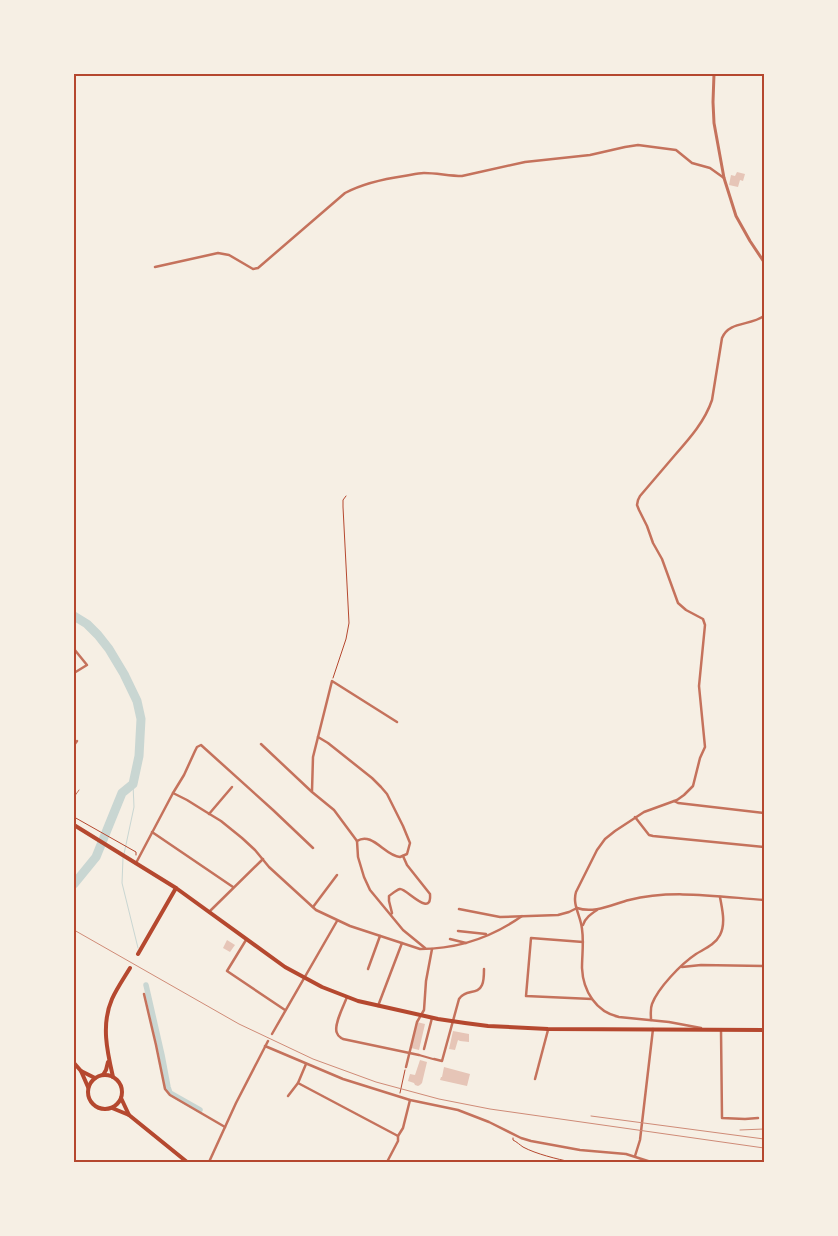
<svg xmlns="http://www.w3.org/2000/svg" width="838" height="1236" font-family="Roboto,sans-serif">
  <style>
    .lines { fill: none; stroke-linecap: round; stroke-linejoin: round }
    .stream { stroke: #c9d6d2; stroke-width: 1 }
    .canal { stroke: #c9d6d2; stroke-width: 5.5 }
    .river { stroke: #c9d6d2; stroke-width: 9 }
    .building { fill: #e6c5b7 }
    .path { stroke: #b5482f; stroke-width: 1 }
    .service { stroke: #c5725c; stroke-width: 1 }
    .pedestrian { stroke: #c5725c; stroke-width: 2 }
    .minor { stroke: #c5725c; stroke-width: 2.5 }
    .tertiary { stroke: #c5725c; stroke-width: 3 }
    .secondary { stroke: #b5482f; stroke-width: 4 }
    .primary { stroke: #b5482f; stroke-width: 4 }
    .rail { stroke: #cf8b77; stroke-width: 1 }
    .neatline { fill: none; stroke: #b5482f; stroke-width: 2 }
  </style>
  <rect width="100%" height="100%" fill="#f6efe4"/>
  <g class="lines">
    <g class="stream">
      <polyline points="124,854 134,807 133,784"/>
      <polyline points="123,858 122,883 138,948"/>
    </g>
    <polyline class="canal" points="146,985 162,1055 168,1087 170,1093 200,1110"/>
    <polyline class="river" points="74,616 87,624 98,635 109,649 124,674 137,701 141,719 139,756 133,784 122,793 96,857 74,884"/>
  </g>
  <g class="building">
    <polygon points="737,172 745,174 743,181 740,180 738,187 729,185 731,175 735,176"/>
    <polygon points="227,940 235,945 230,952 223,948"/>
    <polygon points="417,1022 425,1024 419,1050 411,1048"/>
    <polygon points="453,1031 469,1034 469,1042 460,1041 458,1040 455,1050 449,1049"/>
    <polygon points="420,1060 427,1062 422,1083 420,1085 418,1086 415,1085 414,1083 408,1081 410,1074 415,1075"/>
    <polygon points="444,1067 470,1074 467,1086 440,1080 441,1077 442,1077"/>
  </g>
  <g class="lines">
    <g class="path">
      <polyline points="333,678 346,639 349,623 343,507 343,500 346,496"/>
      <polyline points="74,817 136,852 136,855"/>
      <polyline points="400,1093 405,1070"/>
      <path d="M513,1138V1140C517,1142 520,1145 523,1147C536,1154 557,1159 571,1162"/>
    </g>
    <g class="service">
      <polyline points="74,797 79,790"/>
      <polyline points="337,1162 340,1161 344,1162"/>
    </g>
    <polyline class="pedestrian" points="419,1055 433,1059"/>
    <g class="minor">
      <path d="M155,267L218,253L229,255L253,269L258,268L345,193C364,183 383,179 404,176C411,175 417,173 424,173C437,173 449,176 462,176L525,162L590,155L625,147L638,145L676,150L692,163L710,168L724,178"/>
      <polyline points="74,649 87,665 74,673"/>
      <path d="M318,737L328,743L372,778L381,787L387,794L403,826L410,843L407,854L400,857C385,856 372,831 357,841"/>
      <polyline points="261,744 312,792 334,810 357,841 358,857 364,877 370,890 403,930 425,948"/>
      <polyline points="74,745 77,741"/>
      <polyline points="312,791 313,757 332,681 397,722"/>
      <path d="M173,793L187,800L203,810L221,821L242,838L255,850L269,867L316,910L350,926L420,949C457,949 491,938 522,916"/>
      <polyline points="674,801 678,803 764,813"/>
      <polyline points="209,814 232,787"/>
      <polyline points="635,817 649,835 653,836 764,847"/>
      <polyline points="152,832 233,887"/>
      <polyline points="136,863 173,793 184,775 195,751 197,747 201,745 273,810 313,848"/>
      <polyline points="313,907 337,875"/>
      <path d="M577,908C594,914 613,904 629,900C671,889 721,897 764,900"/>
      <polyline points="459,909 500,917 558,915 569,912 577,908"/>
      <polyline points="209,912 263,859"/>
      <path d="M391,914L392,913L389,901V896C392,894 396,890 400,889C406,888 432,919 430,894L407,865L403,856"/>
      <path d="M583,925C585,918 591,914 597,910"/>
      <polyline points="458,931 486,934"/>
      <polyline points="450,939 466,943"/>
      <polyline points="246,940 227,971 285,1010"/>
      <polyline points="583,942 531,938 526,996 592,999"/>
      <polyline points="682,967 701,965 764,966"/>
      <polyline points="368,969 380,936"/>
      <polyline points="144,994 156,1045 165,1089 170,1095 225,1127"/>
      <path d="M347,997C344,1005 333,1026 337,1033C338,1037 340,1037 343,1039L419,1055"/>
      <polyline points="378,1006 402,943"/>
      <path d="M651,1020C651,1015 650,1009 652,1004C658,988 681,964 696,954C704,949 715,945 720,935C726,923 722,909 720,897"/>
      <path d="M701,1028L669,1022L619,1017C596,1012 583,991 582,968C582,955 584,942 582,929C581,916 572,905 576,892L597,850L605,839L615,831L644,812L677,800L684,795L693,786L700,758L705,747L699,686L705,625L703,619L686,610L678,603L662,559L653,543L647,526L639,510L637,505L638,500L640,496C652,482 664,468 675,455C690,438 705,421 712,400L722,338C729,321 750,326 764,316"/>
      <polyline points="721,1030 722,1118 745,1119 758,1118"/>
      <polyline points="272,1034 337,921"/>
      <polyline points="265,1046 343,1079 410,1100 458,1110 489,1122 521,1138 531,1141 580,1150 626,1154 651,1162"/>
      <polyline points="424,1049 432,1018"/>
      <path d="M434,1059L442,1061L459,999C465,989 478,995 482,985C484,981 484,974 484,969"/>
      <polyline points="306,1064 298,1083 398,1136"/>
      <polyline points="406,1067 417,1022 424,1010 426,981 432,949"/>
      <polyline points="535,1079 548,1030"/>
      <polyline points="288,1096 298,1083"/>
      <polyline points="635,1156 640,1140 653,1029"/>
      <polyline points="209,1162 236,1103 268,1041"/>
      <polyline points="387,1162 398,1141 398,1136 403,1128 410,1100"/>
      <polyline points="706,1162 715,1162"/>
    </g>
    <polyline class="tertiary" points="714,74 713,102 714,123 724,178 736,216 750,241 764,262"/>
    <polyline class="secondary" points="74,825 176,888"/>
    <g class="primary">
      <polyline points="138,954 176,888 285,967 322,987 358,1001 438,1019 465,1023 488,1026 548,1029 764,1030"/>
      <polyline points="74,1063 81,1071 95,1078"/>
      <polyline points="81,1071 88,1087"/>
      <circle cx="105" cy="1092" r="17"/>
      <polyline points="103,1075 106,1070 108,1062"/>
      <path d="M113,1077C107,1051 101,1024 112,999C117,988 124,978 130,968"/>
      <polyline points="121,1098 129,1115"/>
      <polyline points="112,1108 129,1115 187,1162"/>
    </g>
    <g class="rail">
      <polyline points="74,930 239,1024 313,1059 376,1082 439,1099 490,1109 764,1148"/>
      <polyline points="591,1116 764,1139"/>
      <polyline points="740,1130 764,1129"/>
    </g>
  </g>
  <rect width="838" height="1236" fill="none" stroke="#f6efe4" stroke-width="150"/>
  <rect x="75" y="75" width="688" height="1086" class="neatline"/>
</svg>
